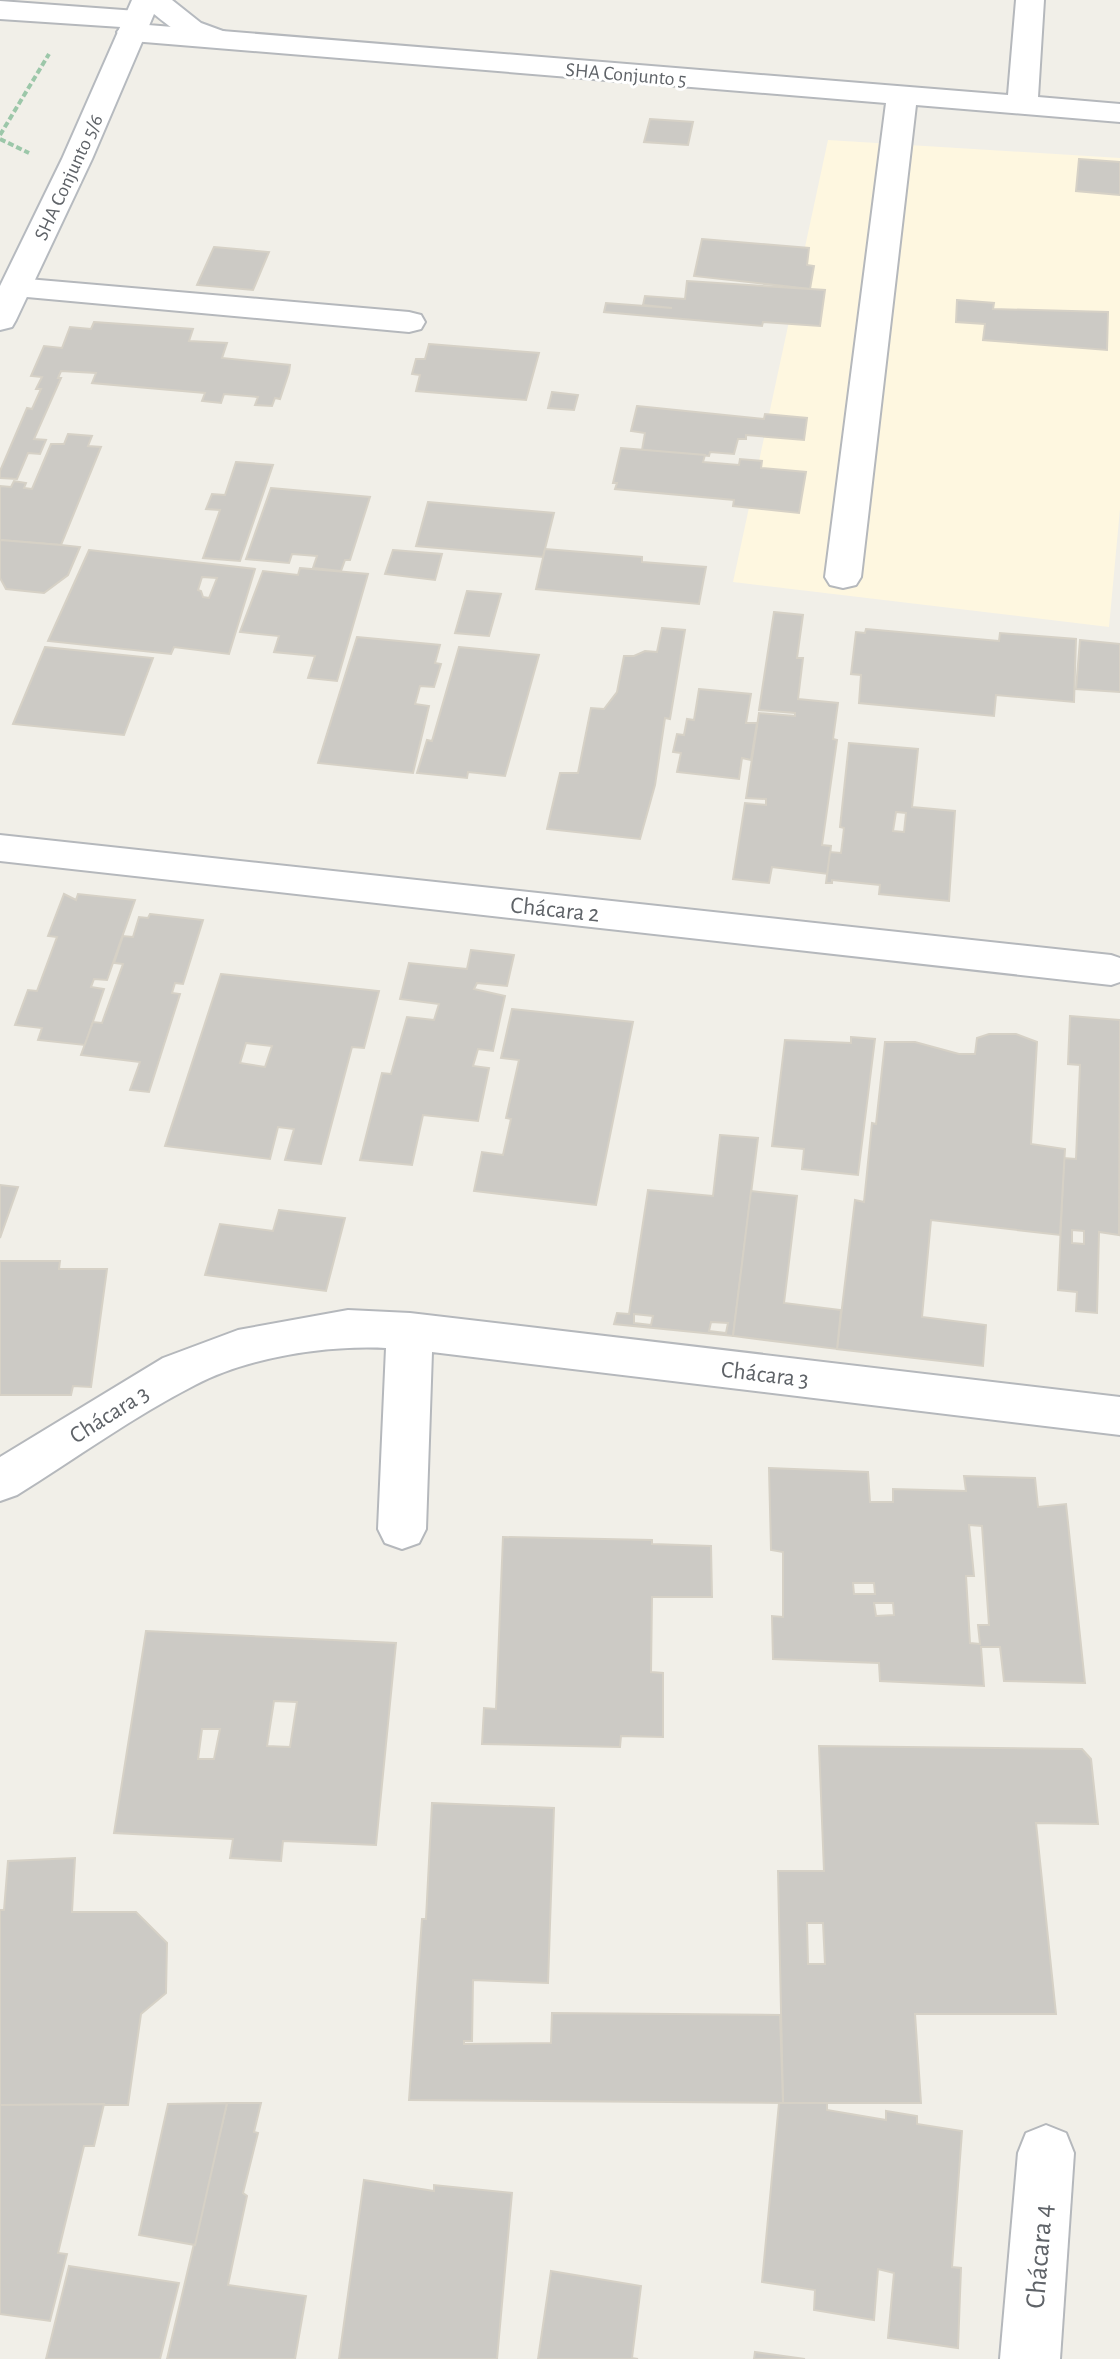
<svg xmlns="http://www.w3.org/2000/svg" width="1120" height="2359" font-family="'Alegreya Sans',sans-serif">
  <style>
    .commercial { fill: #fef7e0 }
    .building { fill: #cccac5; stroke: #d6d1c6; stroke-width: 2; fill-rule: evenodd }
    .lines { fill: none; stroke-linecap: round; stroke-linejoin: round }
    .street-casing { stroke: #b5b8bc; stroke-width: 4 }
    .secondary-casing { stroke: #b6babf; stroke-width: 4 }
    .path { stroke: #9cc7a9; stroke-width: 4; stroke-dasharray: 6 3; stroke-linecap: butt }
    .street { fill: #fff; fill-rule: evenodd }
    .secondary { fill: #fff; fill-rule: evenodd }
    .labels { text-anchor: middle; stroke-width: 6; stroke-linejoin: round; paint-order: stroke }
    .far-street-label { font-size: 20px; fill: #5f6368; stroke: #fff }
    .street-label { font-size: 24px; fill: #5f6368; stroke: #fff }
    .near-street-label { font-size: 28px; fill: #5f6368; stroke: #fff }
  </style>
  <rect width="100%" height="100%" fill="#f1efe8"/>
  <polygon class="commercial" points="828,140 1120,158 1120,509 1109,627 733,582"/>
  <g class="building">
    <polygon points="650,119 693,122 688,145 644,142"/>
    <polygon points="1079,159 1120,162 1120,195 1076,191"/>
    <polygon points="702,239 809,248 807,265 814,266 810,289 694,276"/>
    <polygon points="214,247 269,252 253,290 197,285"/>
    <polygon points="687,281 825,290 820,326 763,322 762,326 604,312 606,303 672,308 643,305 645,296 685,299"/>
    <polygon points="957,300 994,303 993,309 1108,312 1107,350 983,340 985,324 956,322"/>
    <polygon points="94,322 193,329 189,341 227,343 222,358 290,365 289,372 280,399 275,398 272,406 255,405 258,397 224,394 221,403 202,401 205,393 92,383 96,373 61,371 58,378 61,378 34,439 46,440 40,454 28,453 17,479 0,478 0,471 27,408 32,409 41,389 36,389 42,377 31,376 44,346 62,348 70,327 91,329"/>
    <polygon points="429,344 539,353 526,400 416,391 420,375 412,374 416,359 425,359"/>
    <polygon points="552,392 578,395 574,410 548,408"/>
    <polygon points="637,406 764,419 765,414 807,418 804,440 746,435 746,439 738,439 734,454 710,452 709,456 642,450 645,433 631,431"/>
    <polygon points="68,434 92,436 88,446 101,447 61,545 0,540 0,486 11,487 14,481 26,483 24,488 32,489 51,444 64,444"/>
    <polygon points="621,448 705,455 703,462 739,465 740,459 762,461 761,468 806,472 799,513 733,506 734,500 615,489 617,483 613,483"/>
    <polygon points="236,462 273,465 240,561 203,558 220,510 206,509 212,494 225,495"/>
    <polygon points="271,488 370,497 350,560 345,560 341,571 313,568 317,556 292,554 289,563 246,559"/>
    <polygon points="428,502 554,513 543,557 416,546"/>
    <polygon points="0,540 61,545 80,547 68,575 44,593 6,589 0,578"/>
    <polygon points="545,549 642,557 642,562 706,567 699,604 536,589"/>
    <path d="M89,550L255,569L229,654L174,647L171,654L48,641ZM202,577L217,578L209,598L203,597L201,591L198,590Z"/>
    <polygon points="393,550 442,554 435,580 385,574"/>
    <polygon points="300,568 368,574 337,681 308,678 315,656 274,652 279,636 240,632 263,571 298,575"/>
    <polygon points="467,591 501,594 489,636 455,633"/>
    <polygon points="774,612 803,615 797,658 803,658 798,699 838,703 833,739 837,740 822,845 831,846 828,874 772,867 769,883 733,879 745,803 766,805 766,799 746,798 759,713 795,716 795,713 759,710"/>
    <polygon points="662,628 685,630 670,719 665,718 655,785 640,839 547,829 560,773 578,773 591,708 604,709 617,692 624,656 634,656 645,651 657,652"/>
    <polygon points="866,629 999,641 1000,633 1076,639 1074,702 996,695 994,716 859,703 861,675 851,674 856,632 865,633"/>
    <polygon points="357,637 440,645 435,663 441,664 434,687 420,686 415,704 429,706 413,773 318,763"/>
    <polygon points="1080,640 1120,644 1120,692 1076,689"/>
    <polygon points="45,647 153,658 124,735 13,724"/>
    <polygon points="459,647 539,655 505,776 468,772 467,778 417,773 427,740 432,741"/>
    <polygon points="699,689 751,694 746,723 757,723 751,760 742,758 739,779 677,772 681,753 673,752 677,734 684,735 687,719 694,720"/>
    <path d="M849,743L918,749L912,807L955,811L949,901L879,894L880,885L832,880V883H826L830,852L841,853L844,828L840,827ZM896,812L906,813L904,832L893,831Z"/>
    <polygon points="64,894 76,900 78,894 135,900 107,980 94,979 91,987 104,989 85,1045 38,1040 42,1028 15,1025 28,990 37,991 57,937 48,936"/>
    <polygon points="150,914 203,920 183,984 175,983 172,993 180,994 149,1092 130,1090 140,1062 81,1055 93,1022 102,1023 123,964 114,963 123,936 133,937 139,917 148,918"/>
    <polygon points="471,950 514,955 507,986 477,983 474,989 505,996 493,1051 478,1049 473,1066 489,1068 478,1121 423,1115 412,1165 360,1160 382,1073 391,1074 407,1017 434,1020 439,1004 400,999 409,963 467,969"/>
    <path d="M221,974L379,991L364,1048L352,1047L321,1164L285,1160L294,1129L278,1127L270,1159L165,1146ZM246,1043L272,1046L265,1067L240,1063Z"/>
    <polygon points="512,1009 633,1022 596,1205 474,1191 482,1152 503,1155 511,1119 506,1118 519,1060 501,1058"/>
    <path d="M1070,1016L1120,1020L1119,1235L1099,1232L1097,1313L1076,1311L1077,1292L1058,1290L1064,1158L1076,1159L1080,1065L1068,1064ZM1072,1230L1084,1231V1244L1072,1243Z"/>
    <polygon points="989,1034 1016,1034 1037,1042 1031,1144 1065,1149 1060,1235 931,1220 922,1317 986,1325 983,1366 837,1349 855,1200 864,1202 872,1123 876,1124 885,1042 915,1042 959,1054 975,1054 977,1038"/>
    <polygon points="851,1037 875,1039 858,1175 802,1169 804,1149 772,1146 785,1040 851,1043"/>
    <path d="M720,1135L758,1138L733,1336L614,1324L617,1313L629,1314L648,1190L713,1196ZM634,1314L653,1316L651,1325L634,1323ZM711,1322L728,1323L726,1333L709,1331Z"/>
    <polygon points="0,1185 18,1187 0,1238"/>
    <polygon points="751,1191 797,1196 784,1303 841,1310 837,1349 733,1336"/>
    <polygon points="279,1210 345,1218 326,1291 205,1275 220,1224 273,1231"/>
    <polygon points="0,1261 60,1261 59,1269 107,1269 91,1387 73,1386 71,1395 0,1395"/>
    <path d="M769,1468L868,1472L870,1502H893V1489L966,1491L964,1476L1035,1478L1038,1507L1066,1504L1085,1683L1004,1681L1000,1647H981L984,1686L880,1681L879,1663L773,1659L772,1616L783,1617V1552L771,1550ZM969,1525L982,1526L989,1625H978L980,1644L970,1643L966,1576H974ZM853,1583H874L875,1594H854ZM874,1603H893L894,1615L876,1616Z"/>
    <polygon points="503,1537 652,1540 652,1544 711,1546 712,1597 652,1597 651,1672 663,1673 663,1737 621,1736 620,1747 482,1744 484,1708 496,1709"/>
    <path d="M146,1631L396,1643L376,1845L283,1841L281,1861L230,1858L233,1839L114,1833ZM274,1701L297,1702L290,1747L267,1746ZM202,1729H220L214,1759H198Z"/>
    <path d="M819,1746L1082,1749L1091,1759L1098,1824L1036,1823L1056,2014H915L921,2103H783L778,1871H824ZM807,1923H823L825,1964H808Z"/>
    <polygon points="432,1803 554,1808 548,1983 473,1980 472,2041 464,2041 464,2044 551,2043 552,2013 780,2015 783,2103 409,2100 422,1919 426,1919"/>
    <polygon points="75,1858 72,1912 136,1912 167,1943 166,1993 141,2014 128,2105 0,2105 0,1910 4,1910 8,1861"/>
    <polygon points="227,2103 261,2103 254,2132 258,2133 243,2193 247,2196 228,2285 306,2296 295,2359 167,2359"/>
    <polygon points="227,2103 195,2245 139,2235 168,2104"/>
    <polygon points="779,2103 827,2103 827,2110 886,2120 886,2111 917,2116 917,2124 962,2131 952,2267 961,2268 958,2348 888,2338 894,2273 878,2269 874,2320 814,2310 815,2290 762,2282"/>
    <polygon points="104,2104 94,2146 84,2146 58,2253 67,2254 50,2321 0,2314 0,2105"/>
    <polygon points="364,2180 434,2191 434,2185 512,2193 497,2359 339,2359"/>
    <polygon points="69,2266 179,2283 160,2359 46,2359"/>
    <polygon points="551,2271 641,2286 632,2358 638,2359 538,2359"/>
    <polygon points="755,2352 805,2359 754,2359"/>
  </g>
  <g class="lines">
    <g class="street-casing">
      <g id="street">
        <polygon points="1016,0 1044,0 1038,97 1120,104 1120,122 916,105 861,577 856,585 843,588 830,585 825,577 886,103 132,41 122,38 117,32 121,27 0,19 0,1 137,11 147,14 151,20 148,25 1008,95"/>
        <polygon points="16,278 409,312 421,315 425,322 421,329 409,332 5,295 0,288 5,281"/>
        <polygon points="0,835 1111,955 1120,958 1120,982 1111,985 0,861"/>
        <path d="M348,1310L410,1313L1120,1397V1435L432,1352L426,1529L419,1543L402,1549L385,1543L378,1529L386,1348C327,1345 248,1357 195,1385C134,1416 75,1459 17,1495L0,1501V1457L163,1358L238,1330Z"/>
        <polygon points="1046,2125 1066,2133 1074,2153 1060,2359 1000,2359 1018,2153 1026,2133"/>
      </g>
    </g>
    <g class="secondary-casing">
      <path id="secondary" d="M132,0H172L201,23L231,34L236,40L231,46C203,53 175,31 154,14L92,159L16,320L12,327L0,330V286L62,159Z"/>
    </g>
    <g class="path">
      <polyline points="0,135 49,54"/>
      <polyline points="0,139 29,153"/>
    </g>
    <use href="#street" class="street"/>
    <use href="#secondary" class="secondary"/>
  </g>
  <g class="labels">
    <g class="far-street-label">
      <text transform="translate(626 74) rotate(5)" y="7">SHA Conjunto 5</text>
      <text transform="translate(68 177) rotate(-65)" y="7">SHA Conjunto 5/6</text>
    </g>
    <g class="street-label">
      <text transform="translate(555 909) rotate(6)" y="8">Chácara 2</text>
      <text transform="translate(765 1374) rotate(7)" y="8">Chácara 3</text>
      <text transform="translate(109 1414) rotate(-32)" y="8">Chácara 3</text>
    </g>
    <g class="near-street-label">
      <text transform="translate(1038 2256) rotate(-85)" y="10">Chácara 4</text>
    </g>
  </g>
</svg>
